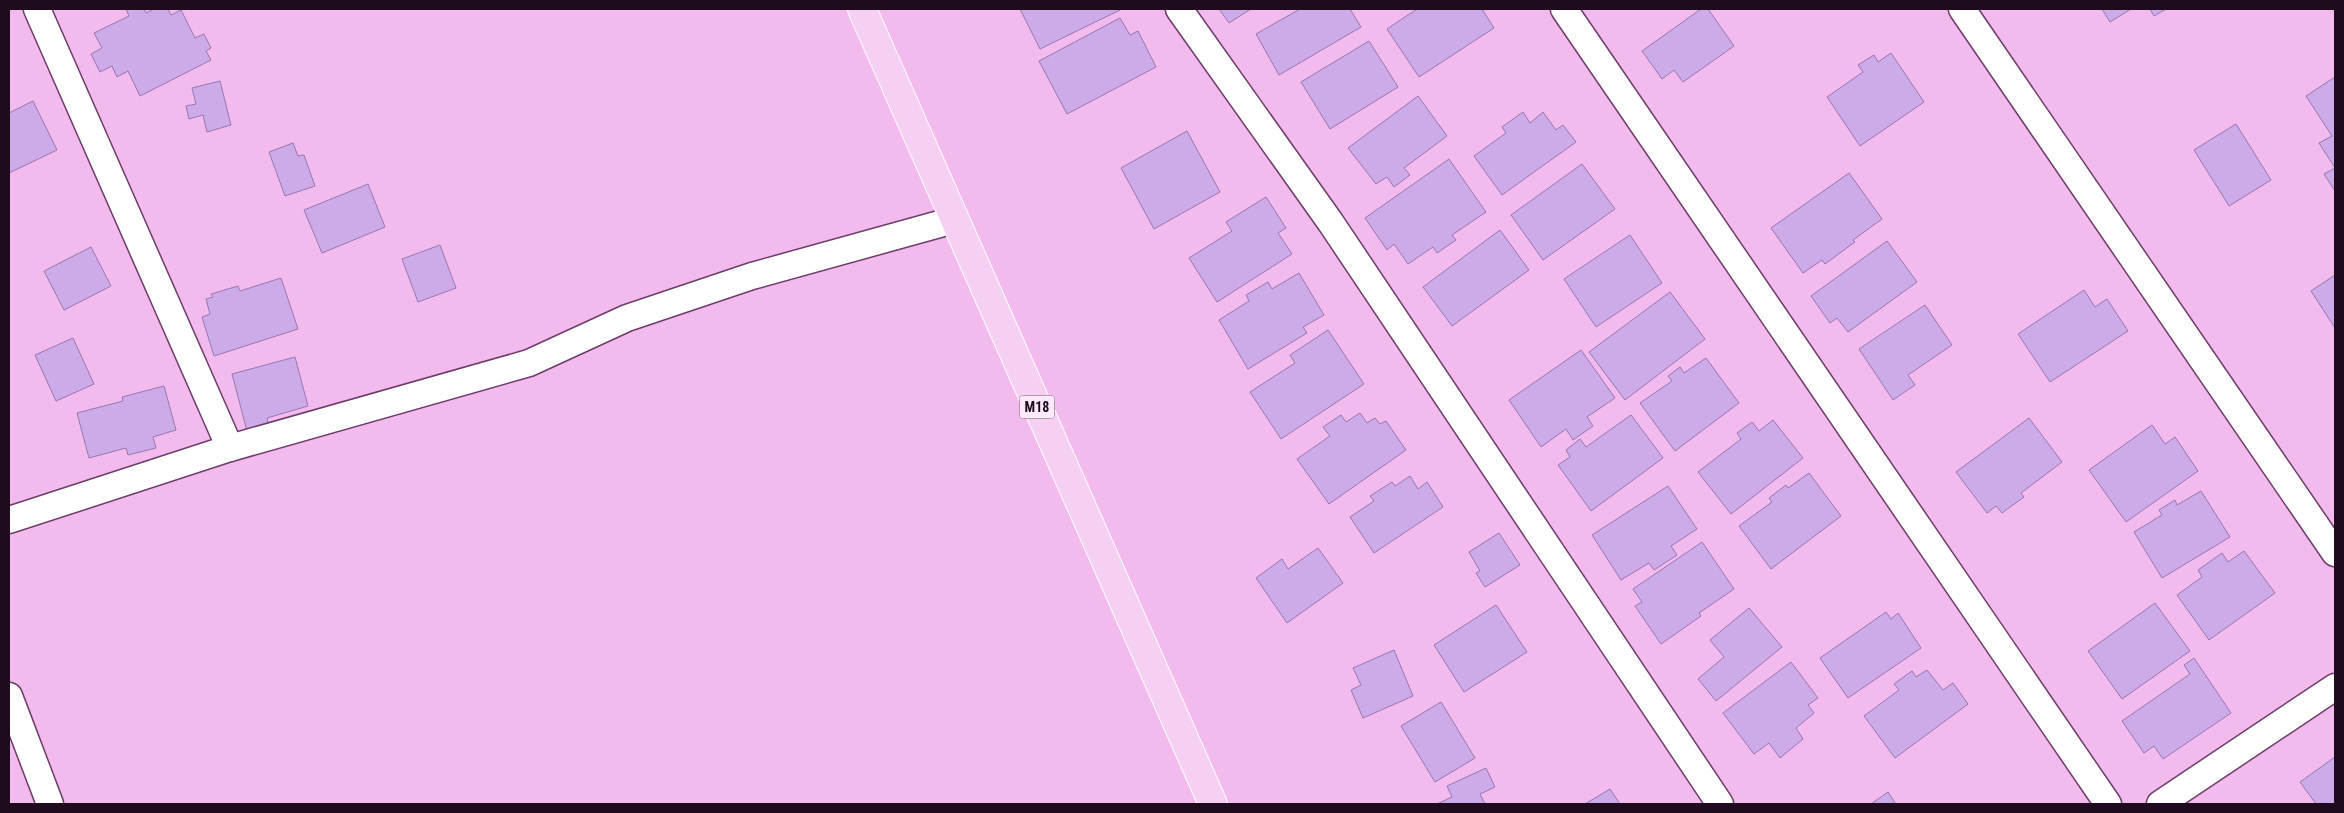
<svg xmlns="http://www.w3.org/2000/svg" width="2344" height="813" viewBox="0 0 2344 813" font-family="'Roboto Condensed',sans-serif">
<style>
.building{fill:#ccabe8;stroke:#9777b1}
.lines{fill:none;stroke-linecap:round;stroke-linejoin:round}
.street-casing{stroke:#6c3d69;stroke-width:29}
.primary-casing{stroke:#fff;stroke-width:30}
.street{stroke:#fff;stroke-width:26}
.primary{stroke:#f5d0f2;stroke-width:28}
.labels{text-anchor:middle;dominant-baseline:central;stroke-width:4;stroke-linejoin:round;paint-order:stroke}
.shield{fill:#fceafa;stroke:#614e5f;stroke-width:1}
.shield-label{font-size:14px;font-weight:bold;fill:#1e0b1d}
</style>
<rect width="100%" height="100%" fill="#f2baed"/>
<g class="building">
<path d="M126,9H144L146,13L154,9H168L171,15L181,10L195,38L204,34L211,48L206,51L211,60L140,96L128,71L117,77L112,66L100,72L91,54L102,48L94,33L129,16Z"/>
<path d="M1020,9H1122L1040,49Z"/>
<path d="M1219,9H1251L1229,23Z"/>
<path d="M1300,9H1350L1361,27L1279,75L1256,34Z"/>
<path d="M1417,9H1482L1494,28L1419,77L1387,29Z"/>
<path d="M1701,9H1708L1734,46L1683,82L1674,70L1662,79L1642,51Z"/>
<path d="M2102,9H2131L2110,22Z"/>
<path d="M2150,9H2166L2154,16Z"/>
<path d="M1120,18L1130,35L1138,31L1156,67L1067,114L1039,61Z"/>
<path d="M1369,41L1398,87L1330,129L1301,82Z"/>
<path d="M1891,53L1924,102L1860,146L1827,97L1863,72L1858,65L1874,55L1878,62Z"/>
<path d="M2335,77V191L2324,174L2335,168L2319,143L2332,136L2306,96Z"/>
<path d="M220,81L231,125L207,132L203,115L189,119L186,106L196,104L192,88Z"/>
<path d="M1418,96L1447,136L1404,168L1410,175L1394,187L1387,177L1376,184L1348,148Z"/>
<path d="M33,101L57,150L9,173V113Z"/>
<path d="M1523,112L1530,123L1543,112L1556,130L1563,125L1576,142L1502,195L1474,156L1506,133L1502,127Z"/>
<path d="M2236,124L2271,180L2229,206L2194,150Z"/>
<path d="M1187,131L1220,192L1154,229L1121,168Z"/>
<path d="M293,143L298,156L304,155L315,186L285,196L269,152Z"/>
<path d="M1449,159L1486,212L1452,235L1456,240L1437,253L1433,247L1408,264L1394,244L1387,250L1365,218Z"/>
<path d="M1582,164L1615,209L1543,260L1511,215Z"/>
<path d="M1849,173L1882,219L1853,240L1855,242L1825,264L1822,260L1803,273L1771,228Z"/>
<path d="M368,184L385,227L322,253L304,210Z"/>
<path d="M1266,197L1286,228L1278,233L1292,254L1217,302L1189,258L1232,231L1226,222Z"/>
<path d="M1500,230L1529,270L1452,326L1423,287Z"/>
<path d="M1630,235L1662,283L1596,327L1564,279Z"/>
<path d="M1887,241L1917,282L1848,332L1837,318L1830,323L1811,296Z"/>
<path d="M440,245L456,288L418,302L402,259Z"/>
<path d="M91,247L111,286L64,310L44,271Z"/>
<path d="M1299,273L1324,315L1303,327L1307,333L1248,369L1219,320L1249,301L1246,295L1268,282L1272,289Z"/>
<path d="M2335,275V328L2311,291Z"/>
<path d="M281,278L298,329L214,356L202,317L210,314L206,299L213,297L211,294L238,286L240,291Z"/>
<path d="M2084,290L2095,307L2107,299L2128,331L2050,382L2018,334Z"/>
<path d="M1670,292L1705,339L1625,400L1589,352Z"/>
<path d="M1925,305L1952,345L1908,375L1915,385L1893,400L1859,349Z"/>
<path d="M1328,330L1364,384L1281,439L1250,392L1295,363L1290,355Z"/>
<path d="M73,338L94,384L56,401L35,355Z"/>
<path d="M1581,350L1615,398L1587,417L1593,426L1573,440L1566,429L1541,447L1509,400Z"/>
<path d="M295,357L308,406L267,418L269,425L247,431L232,374Z"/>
<path d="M1706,358L1739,403L1675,451L1640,403L1672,381L1668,376L1680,367L1684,373Z"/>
<path d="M164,386L176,430L153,437L156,448L128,455L126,448L89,458L77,413L123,401L122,397Z"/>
<path d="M1360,413L1367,423L1375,418L1380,424L1386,421L1406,450L1329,504L1297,459L1330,436L1323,427L1341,415L1346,422Z"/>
<path d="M1631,415L1663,458L1591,511L1558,465L1570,457L1566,450L1580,439L1586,447Z"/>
<path d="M2029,418L2062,462L2021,493L2024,497L2002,513L1996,506L1987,513L1956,472Z"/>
<path d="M1773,420L1803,458L1731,514L1698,472L1741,439L1737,433L1752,422L1759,431Z"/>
<path d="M2152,425L2165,444L2175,437L2198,471L2126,522L2089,470Z"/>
<path d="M1809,473L1841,516L1771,569L1739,526L1772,502L1769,498L1786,485L1788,488Z"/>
<path d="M1410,476L1418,489L1427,482L1443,507L1374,553L1350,517L1374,501L1370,496L1392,482L1395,486Z"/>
<path d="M1668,486L1697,529L1671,546L1677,555L1654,570L1649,563L1621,580L1592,535Z"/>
<path d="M2201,491L2230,537L2162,578L2134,532L2162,515L2159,510L2175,500L2177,505Z"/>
<path d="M1499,533L1520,565L1485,587L1476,573L1480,571L1469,552Z"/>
<path d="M1702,542L1734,589L1699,613L1701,616L1661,644L1635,606L1642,602L1633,589Z"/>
<path d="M1318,548L1343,583L1287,623L1256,578L1282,559L1288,569Z"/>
<path d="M2244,551L2275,593L2209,640L2177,595L2202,577L2198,570L2222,553L2228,562Z"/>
<path d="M2155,603L2190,651L2122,699L2088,651Z"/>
<path d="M1496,605L1527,652L1464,692L1434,645Z"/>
<path d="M1749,608L1782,647L1716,701L1698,679L1724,657L1710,640Z"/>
<path d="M1886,612L1891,619L1898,613L1921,648L1848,698L1820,658Z"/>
<path d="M1394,650L1413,696L1363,718L1351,690L1361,685L1353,668Z"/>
<path d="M2194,658L2231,713L2163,759L2154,746L2144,753L2122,721L2190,674L2184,665Z"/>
<path d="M1791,662L1818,698L1808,705L1814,713L1796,728L1803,739L1780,758L1769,743L1754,754L1723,713Z"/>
<path d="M1927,670L1943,690L1953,683L1968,704L1895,758L1864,716L1899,690L1894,684L1912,671L1916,677Z"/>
<path d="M1441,702L1475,758L1435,782L1401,726Z"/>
<path d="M2335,757V804H2316L2300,782Z"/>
<path d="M1486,768L1495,787L1480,794L1485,804H1437L1452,797L1447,786Z"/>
<path d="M1610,789L1620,804H1585Z"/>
<path d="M1888,792L1896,804H1871Z"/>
</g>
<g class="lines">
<defs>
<g id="street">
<path d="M37,9L230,448"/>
<path d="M1179,9L1331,223L1720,804"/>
<path d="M1564,9L2108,804"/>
<path d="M1962,9L2335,553"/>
<path d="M9,520L230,448L529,363L627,318L752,276L954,220"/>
<path d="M9,696L50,804"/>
<path d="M2160,804L2335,687"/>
</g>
<path id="primary" d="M862,9L1213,804"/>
</defs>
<use href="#street" class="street-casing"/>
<use href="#primary" class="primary-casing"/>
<use href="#street" class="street"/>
<use href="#primary" class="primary"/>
</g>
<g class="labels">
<rect class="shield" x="1019.5" y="395.5" width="35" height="23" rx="4"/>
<g class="shield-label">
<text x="1037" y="407">M18</text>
</g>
</g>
<rect width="2344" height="813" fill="none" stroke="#1e0b1d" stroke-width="20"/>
</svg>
